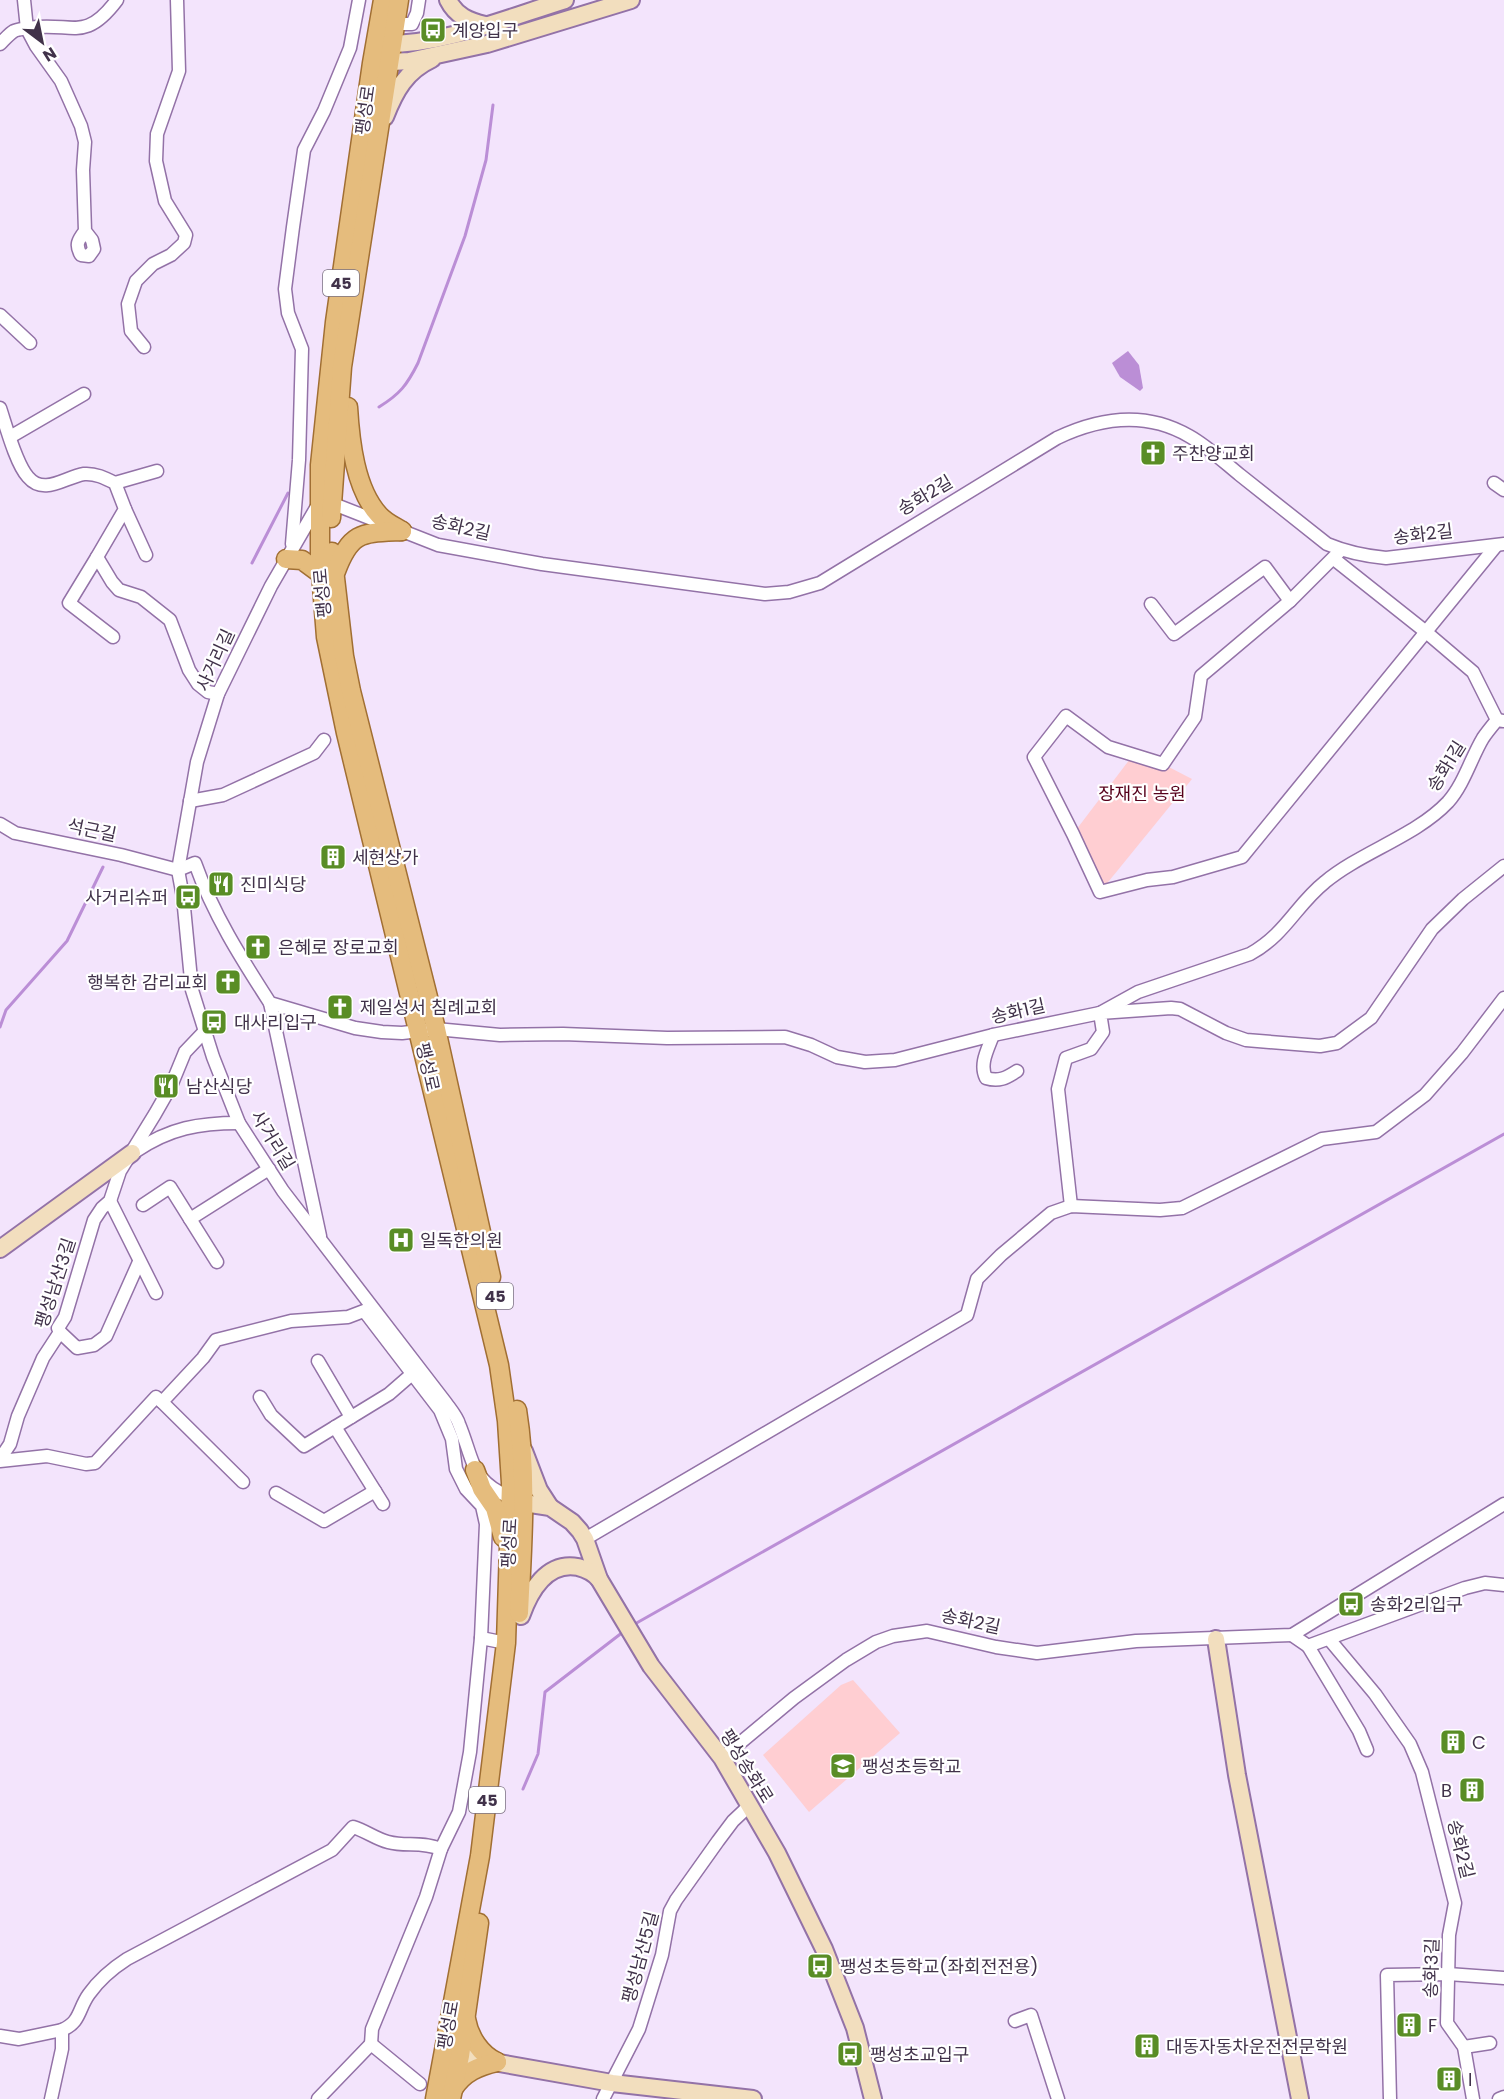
<svg xmlns="http://www.w3.org/2000/svg" width="1504" height="2099" viewBox="0 0 1504 2099" font-family="Poppins,'Noto Sans KR',sans-serif">
<style>
.green{fill:#ffced2}
.water{fill:#bb8ed6}
.lines{fill:none;stroke-linecap:round;stroke-linejoin:round}
.stream{stroke:#bb8ed6;stroke-width:3}
.street-casing{stroke:#9372a7;stroke-width:15}
.secondary-casing{stroke:#9372a7;stroke-width:20}
.primary-casing{stroke:#a16f33;stroke-width:21}
.street{stroke:#fff;stroke-width:12}
.secondary{stroke:#f2debe;stroke-width:16}
.primary{stroke:#e5bc7d;stroke-width:18}
.labels{text-anchor:middle;dominant-baseline:central;stroke-width:4.5;stroke-linejoin:round;paint-order:stroke}
.shield{fill:#fff;stroke:#7a7080;stroke-width:1.5}
.shield-label{font-size:16px;font-weight:bold;fill:#41324a}
.poi-label{font-size:18px;fill:#41324a;stroke:#fff;text-anchor:start}
.street-label{font-size:18px;fill:#41324a;stroke:#fff}
.park-label{font-size:18px;fill:#57021c;stroke:#fff}
</style>
<rect width="100%" height="100%" fill="#f3e4fc"/>
<g class="green">
<path d="M1133,755L1163,764L1192,779L1100,892L1073,834Z"/>
<path d="M853,1680L900,1733L809,1812L763,1755L841,1685Z"/>
</g>
<path class="water" d="M1128,351L1139,365L1143,388L1140,391L1120,377L1112,363Z"/>
<g class="lines">
<g class="stream">
<path d="M379,407C400,394 407,385 418,363L465,236L486,160L493,105"/>
<path d="M252,563L288,493"/>
<path d="M0,1027L6,1010L67,941L103,867"/>
<path d="M633,1625L1504,1134"/>
<path d="M523,1789L538,1754L545,1692L623,1632"/>
</g>
<defs>
<g id="street">
<path d="M24,0L27,29L36,46L61,81L81,126L85,142L83,170L85,231L92,240L94,249L89,256L81,255C75,245 78,240 85,231"/>
<path d="M402,24H412L417,13L419,0"/>
<path d="M0,44C4,40 9,34 14,31C18,29 24,29 28,28C72,21 84,44 117,0"/>
<path d="M0,315L30,343"/>
<path d="M144,347L131,331L128,304L136,281L153,264L171,255L184,243L186,235L165,201L156,161L157,134L179,71L177,0"/>
<path d="M0,408C6,426 16,464 28,477C44,496 65,477 84,474C95,473 105,478 115,483L125,509L97,557L112,582L119,590L141,597L170,620L189,670L198,684L208,692L218,694"/>
<path d="M10,437L84,394"/>
<path d="M115,483L157,471"/>
<path d="M1494,483L1504,490"/>
<path d="M125,509L146,555"/>
<path d="M292,544L299,460L302,349L288,313L285,289L293,227L304,150L324,111L350,48L359,0"/>
<path d="M1341,550L1290,601L1201,676L1195,717L1163,764L1108,747L1066,716L1034,757L1073,834L1100,892L1147,880L1173,877L1242,857L1496,546"/>
<path d="M97,557L69,603L113,637"/>
<path d="M1334,559L1426,632L1473,672L1497,720"/>
<path d="M1151,604L1174,634L1265,567L1290,601"/>
<path d="M190,801L223,795L314,753L324,740"/>
<path d="M0,824L15,833L121,855L178,870L195,863C213,914 241,958 270,1003L355,1028L382,1032L402,1033L436,1029L500,1035L563,1034L667,1038L785,1037L811,1045L837,1057L865,1062L895,1060L993,1035L1100,1013L1138,992L1250,954C1286,934 1296,905 1325,882C1361,852 1416,836 1448,802C1464,784 1471,758 1483,738C1487,732 1492,726 1497,720L1504,721"/>
<path d="M270,1003L320,1236"/>
<path d="M993,1035C988,1049 979,1064 986,1078C999,1082 1006,1078 1017,1071"/>
<path d="M136,1151C170,1128 199,1123 239,1123"/>
<path d="M110,1201L156,1293"/>
<path d="M143,1205L170,1187L217,1262"/>
<path d="M1071,1206L1058,1089L1066,1058L1091,1049L1103,1032L1100,1013L1171,1008L1180,1009L1226,1033L1246,1040L1320,1046L1337,1043L1371,1018L1432,929L1463,899L1504,866"/>
<path d="M190,1219L269,1169"/>
<path d="M365,1312L440,1410L452,1439L456,1469L466,1489L482,1506L486,1524L481,1638L470,1752L459,1812L441,1849L426,1897L372,2029L371,2044"/>
<path d="M60,1332L77,1348L94,1345L106,1336L139,1262"/>
<path d="M318,1361L351,1417"/>
<path d="M260,1397L271,1415L304,1446L389,1394L412,1374"/>
<path d="M335,1427L383,1504"/>
<path d="M0,1459L10,1444L18,1416L43,1358L60,1332L58,1328L65,1317L94,1220L102,1208L110,1201L120,1171L155,1114L171,1086L185,1052L205,1031"/>
<path d="M0,1461L47,1456L86,1464L95,1463L156,1397L162,1402"/>
<path d="M243,1482L162,1402L203,1358L216,1340L291,1321L348,1317L369,1309"/>
<path d="M276,1493L324,1521L375,1491"/>
<path d="M517,1500C470,1483 475,1463 459,1424C457,1417 451,1410 446,1403L283,1191L239,1123L213,1057L192,990L183,897L178,870L197,762L218,694L271,586L319,503H331L438,545L542,564L765,594L789,592L820,583L1057,438C1101,417 1146,411 1189,436C1207,446 1224,462 1240,475C1269,498 1298,521 1327,544C1346,552 1365,556 1386,558L1504,544"/>
<path d="M585,1539L967,1315L977,1279L1001,1255L1051,1213L1071,1206L1160,1210L1182,1208L1322,1139L1376,1132L1425,1095L1462,1053L1504,998"/>
<path d="M1292,1635L1308,1646L1465,1588L1485,1583L1504,1585"/>
<path d="M481,1638L506,1643"/>
<path d="M1329,1639L1375,1694L1410,1744L1422,1772L1455,1903L1449,1935L1447,2023L1464,2047L1473,2099"/>
<path d="M1308,1646L1359,1731L1367,1750"/>
<path d="M722,1758L794,1698L846,1660L876,1642L893,1636L927,1631L996,1647L1037,1653L1136,1641L1292,1635L1504,1504"/>
<path d="M1015,2021L1031,2015L1058,2099"/>
<path d="M0,2036L19,2039L62,2030"/>
<path d="M371,2044L420,2084"/>
<path d="M1464,2047L1490,2043"/>
<path d="M51,2099L62,2049V2030C81,2022 78,2009 89,1994C99,1980 113,1968 127,1959L332,1850L353,1827C366,1831 376,1839 388,1842C406,1847 420,1841 441,1849"/>
<path d="M318,2099L371,2044"/>
<path d="M603,2099L639,2029L662,1955L670,1911L676,1900L718,1841L733,1821L750,1805"/>
<path d="M1390,2099L1387,1975L1448,1974L1504,1978"/>
<path d="M1499,2099L1504,2097"/>
</g>
<g id="secondary">
<path d="M448,0C456,16 469,21 485,25"/>
<path d="M380,44C441,46 507,18 565,0"/>
<path d="M376,63L409,61L487,44L631,0"/>
<path d="M385,117C395,91 406,71 432,59"/>
<path d="M0,1249L132,1153"/>
<path d="M524,1451L539,1490L550,1507"/>
<path d="M524,1503L550,1507L572,1522L580,1531L585,1539L599,1579L651,1666L722,1758L777,1853L824,1949L855,2028L873,2099"/>
<path d="M521,1616C530,1591 547,1561 578,1567C586,1569 593,1572 599,1579"/>
<path d="M1216,1639L1237,1775L1300,2099"/>
<path d="M448,2054L612,2083L753,2099"/>
</g>
<g id="primary">
<path d="M383,0L372,63L335,322L320,465V560L326,637L346,733L499,1365L507,1421L511,1483L506,1643L480,1856L435,2099"/>
<path d="M348,407C350,441 355,489 379,515C385,522 394,526 402,531"/>
<path d="M331,518L342,367L399,0"/>
<path d="M332,552L344,656L351,691L436,1029L491,1277"/>
<path d="M286,559L302,560L321,574"/>
<path d="M336,571C351,531 362,533 402,531"/>
<path d="M517,1410C528,1478 522,1545 519,1613"/>
<path d="M475,1470L482,1489L495,1508L503,1537"/>
<path d="M466,2019C469,2037 481,2055 497,2062"/>
<path d="M453,2089C464,2072 479,2066 497,2062"/>
<path d="M451,2099L460,2056L479,1923"/>
</g>
</defs>
<use href="#street" class="street-casing"/>
<use href="#secondary" class="secondary-casing"/>
<use href="#primary" class="primary-casing"/>
<use href="#street" class="street"/>
<use href="#secondary" class="secondary"/>
<use href="#primary" class="primary"/>
</g>
<defs>
<symbol id="bus-square" viewBox="-11 -11 22 22"><rect x="-9" y="-9" width="18" height="18" rx="4" fill="#598d25" stroke="#fff"/><path d="M-5-6H5V4H4V6H2V4H-2V6H-4V4H-5ZM-3.5-4V0h7V-4ZM-3.5 1.2v1.5H-2V1.2ZM2 1.2v1.5H3.5V1.2Z" fill="#fff"/></symbol>
<symbol id="church-square" viewBox="-11 -11 22 22"><rect x="-9" y="-9" width="18" height="18" rx="4" fill="#598d25" stroke="#fff"/><path d="M-1.2-6h2.4v3.5h3.3v2.4h-3.3V6h-2.4V-.1h-3.3v-2.4h3.3Z" fill="#fff"/></symbol>
<symbol id="building-square" viewBox="-11 -11 22 22"><rect x="-9" y="-9" width="18" height="18" rx="4" fill="#598d25" stroke="#fff"/><path d="M-4-6H4V6H1V3H-1V6H-4ZM-2.5-4.3h1.7v1.8h-1.7ZM.8-4.3h1.7v1.8H.8ZM-2.5-1h1.7V.8h-1.7ZM.8-1h1.7V.8H.8Z" fill="#fff"/></symbol>
<symbol id="restaurant-square" viewBox="-11 -11 22 22"><rect x="-9" y="-9" width="18" height="18" rx="4" fill="#598d25" stroke="#fff"/><path d="M-5-6h1v4h1v-4h1v4h1v-4h1v5L-1.5 .5V6h-2V.5L-5-1ZM5-6V6H3V1.5H1.5Q1.5-4 5-6Z" fill="#fff"/></symbol>
<symbol id="hospital-square" viewBox="-11 -11 22 22"><rect x="-9" y="-9" width="18" height="18" rx="4" fill="#598d25" stroke="#fff"/><path d="M-5-5h3v3.5h4V-5h3V5h-3V1.5h-4V5h-3Z" fill="#fff"/></symbol>
<symbol id="school-square" viewBox="-11 -11 22 22"><rect x="-9" y="-9" width="18" height="18" rx="4" fill="#598d25" stroke="#fff"/><path d="M0-5L7-2L0 1L-7-2ZM-4 1L0 2.5L4 1V4Q0 6-4 4Z" fill="#fff"/></symbol>
</defs>
<g fill-rule="evenodd">
<use href="#bus-square" x="418" y="15" width="30" height="30"/>
<use href="#church-square" x="1138" y="438" width="30" height="30"/>
<use href="#building-square" x="318" y="842" width="30" height="30"/>
<use href="#restaurant-square" x="206" y="869" width="30" height="30"/>
<use href="#bus-square" x="173" y="882" width="30" height="30"/>
<use href="#church-square" x="243" y="932" width="30" height="30"/>
<use href="#church-square" x="213" y="967" width="30" height="30"/>
<use href="#church-square" x="325" y="992" width="30" height="30"/>
<use href="#bus-square" x="199" y="1007" width="30" height="30"/>
<use href="#restaurant-square" x="151" y="1071" width="30" height="30"/>
<use href="#hospital-square" x="386" y="1225" width="30" height="30"/>
<use href="#bus-square" x="1336" y="1589" width="30" height="30"/>
<use href="#building-square" x="1438" y="1727" width="30" height="30"/>
<use href="#school-square" x="828" y="1751" width="30" height="30"/>
<use href="#building-square" x="1457" y="1775" width="30" height="30"/>
<use href="#bus-square" x="805" y="1951" width="30" height="30"/>
<use href="#building-square" x="1394" y="2010" width="30" height="30"/>
<use href="#building-square" x="1132" y="2031" width="30" height="30"/>
<use href="#bus-square" x="835" y="2039" width="30" height="30"/>
<use href="#building-square" x="1434" y="2064" width="30" height="30"/>
</g>
<g class="labels">
<g class="shield">
<rect x="323" y="270" width="36" height="26" rx="4.5"/>
<rect x="477" y="1283" width="36" height="26" rx="4.5"/>
<rect x="469" y="1787" width="36" height="26" rx="4.5"/>
</g>
<g class="shield-label">
<text x="341" y="283">45</text>
<text x="495" y="1296">45</text>
<text x="487" y="1800">45</text>
</g>
<g class="poi-label">
<text x="452" y="30">계양입구</text>
<text x="1172" y="453">주찬양교회</text>
<text x="352" y="857">세현상가</text>
<text x="240" y="884">진미식당</text>
<text x="168" y="897" text-anchor="end">사거리슈퍼</text>
<text x="278" y="947">은혜로 장로교회</text>
<text x="208" y="982" text-anchor="end">행복한 감리교회</text>
<text x="360" y="1007">제일성서 침례교회</text>
<text x="234" y="1022">대사리입구</text>
<text x="186" y="1086">남산식당</text>
<text x="420" y="1240">일독한의원</text>
<text x="1370" y="1604">송화2리입구</text>
<text x="1472" y="1742">C</text>
<text x="862" y="1766">팽성초등학교</text>
<text x="1452" y="1790" text-anchor="end">B</text>
<text x="840" y="1966">팽성초등학교(좌회전전용)</text>
<text x="1428" y="2025">F</text>
<text x="1166" y="2046">대동자동차운전전문학원</text>
<text x="870" y="2054">팽성초교입구</text>
<text x="1468" y="2079">I</text>
</g>
<g class="street-label">
<text transform="translate(365 110) rotate(-82)">팽성로</text>
<text transform="translate(925 495) rotate(-31)">송화2길</text>
<text transform="translate(461 527) rotate(13)">송화2길</text>
<text transform="translate(1423 534) rotate(-7)">송화2길</text>
<text transform="translate(322 593) rotate(-95)">팽성로</text>
<text transform="translate(215 660) rotate(-65)">사거리길</text>
<text transform="translate(1446 766) rotate(-58)">송화1길</text>
<text transform="translate(92 830) rotate(12)">석근길</text>
<text transform="translate(1018 1011) rotate(-13)">송화1길</text>
<text transform="translate(428 1067) rotate(77)">팽성로</text>
<text transform="translate(273 1140) rotate(59)">사거리길</text>
<text transform="translate(55 1283) rotate(-72)">팽성남산3길</text>
<text transform="translate(509 1543) rotate(-87)">팽성로</text>
<text transform="translate(971 1621) rotate(12)">송화2길</text>
<text transform="translate(747 1766) rotate(58)">팽성송화로</text>
<text transform="translate(1461 1849) rotate(76)">송화2길</text>
<text transform="translate(640 1957) rotate(-75)">팽성남산5길</text>
<text transform="translate(1431 1968) rotate(-88)">송화3길</text>
<text transform="translate(448 2025) rotate(-80)">팽성로</text>
</g>
<g class="park-label">
<text x="1142" y="793">장재진 농원</text>
</g>
</g>
<g transform="translate(42 42) rotate(148)" stroke="#ffffff" stroke-width="4.5" paint-order="stroke">
<path d="M0-4.5L10 22L0 15L-10 22Z" fill="#41324a"/>
<text y="-9" font-size="16" font-weight="bold" text-anchor="middle" fill="#41324a">N</text>
</g>
</svg>
